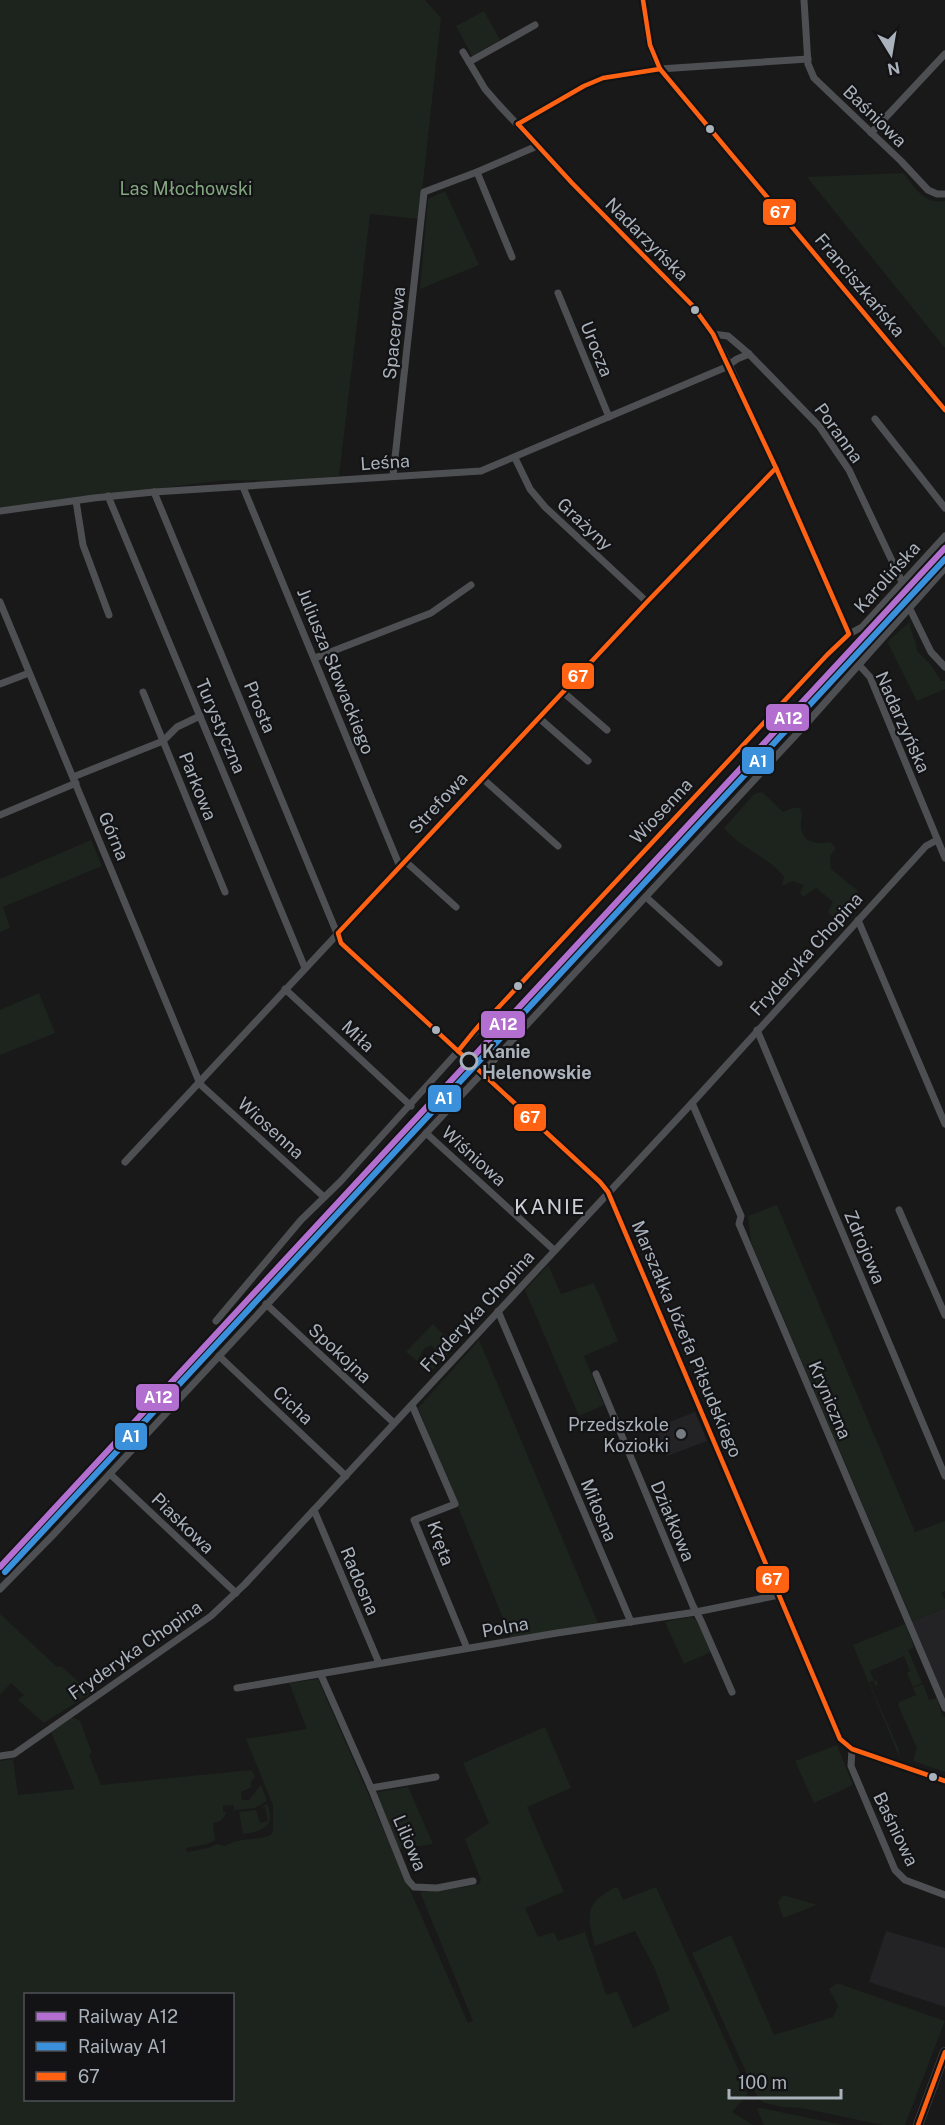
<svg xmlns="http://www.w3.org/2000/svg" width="945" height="2125" viewBox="0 0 945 2125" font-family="'Public Sans',sans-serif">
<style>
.built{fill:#232325}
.green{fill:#1c241d;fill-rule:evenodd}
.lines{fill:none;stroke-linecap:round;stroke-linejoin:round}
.minor{stroke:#4d4f52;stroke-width:7}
.secondary{stroke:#4c4d50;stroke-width:10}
.bus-1-casing{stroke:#131315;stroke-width:9}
.bus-1{stroke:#ff6213;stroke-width:4.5}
.rail-1-casing{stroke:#131315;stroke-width:10}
.rail-2-casing{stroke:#131315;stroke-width:10}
.rail-1{stroke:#b36fd0;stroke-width:6}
.rail-2{stroke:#3a90db;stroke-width:6}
.bus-dot{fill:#a9b1bb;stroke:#131315;stroke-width:2}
.stop-dot{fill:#131315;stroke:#a9b1bb;stroke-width:3}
.poi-dot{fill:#777c82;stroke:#131315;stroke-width:2}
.labels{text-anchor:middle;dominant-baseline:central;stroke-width:4.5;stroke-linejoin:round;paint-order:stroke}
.street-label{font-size:18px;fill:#a9b1bb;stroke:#131315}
.park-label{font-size:18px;fill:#82a77f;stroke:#131315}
.stop-label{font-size:18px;font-weight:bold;fill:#a9b1bb;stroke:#131315;text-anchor:start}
.poi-label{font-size:18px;fill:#a9b1bb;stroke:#131315;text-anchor:end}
.quarter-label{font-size:21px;letter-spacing:1.5px;fill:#cbcfd6;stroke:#131315}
.line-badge{stroke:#131315;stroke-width:2}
.badge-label{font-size:16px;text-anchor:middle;font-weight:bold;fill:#fff}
</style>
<rect width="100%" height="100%" fill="#191919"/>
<g class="built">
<path d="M695,1412L707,1441L667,1456L655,1428Z"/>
<path d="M945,1608V1700L912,1621Z"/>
<path d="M886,1931L945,1948V2007L869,1982Z"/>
</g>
<g class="green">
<path d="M0,0H425L441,18L419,219L370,214L339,476L292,481L227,480L0,508Z"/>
<path d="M484,11L500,40L472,56L456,26Z"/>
<path d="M903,173C914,187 925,205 945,201V348L807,177Z"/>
<path d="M445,191L479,265L420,289L428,199Z"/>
<path d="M910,622C909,632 917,640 917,651L931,665L941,681H945V689L917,701L888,643L889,640Z"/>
<path d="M762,792L783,812L792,808H800C804,818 800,820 801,828C804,844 817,844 830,842L836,848L830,856L831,869L857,890L859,902L844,920L837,921L828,912L833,902L816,888L803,897L800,893L804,885L792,881L782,886L784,877C771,858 741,849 724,828L754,794Z"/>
<path d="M91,840L102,866L3,907L10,928L0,932V879Z"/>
<path d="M39,993L55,1033L0,1055V1010Z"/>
<path d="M777,1205L915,1532L945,1521V1591L941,1593L945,1599V1608L912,1621L751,1242L748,1216Z"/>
<path d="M548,1265L561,1294L594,1283L618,1341L584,1356L604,1405L579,1416L525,1290Z"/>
<path d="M433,1324L455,1346L430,1373L428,1371L430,1367L428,1364L438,1356L437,1354L438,1352L431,1345L424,1349L417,1361L406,1352Z"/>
<path d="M479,1340L598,1623L511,1638L418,1408Z"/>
<path d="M0,1614L57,1667L61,1666L91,1693L44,1723L18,1700L24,1695L11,1683L0,1695Z"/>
<path d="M690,1617L698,1621L711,1652L684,1664L665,1622Z"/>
<path d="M905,1624L914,1647L908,1650L922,1683L913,1687L907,1673L910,1671L904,1656L870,1671L874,1681H877L878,1685L876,1686L873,1681L869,1682L899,1750V1756L853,1645Z"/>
<path d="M318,1679L468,2023L473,2021L420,1892L466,1887L479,1884L481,1880L465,1839L489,1823L463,1763L545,1727L571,1788L527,1807L564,1892L525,1908L538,1937L554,1932L558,1941L585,1932L606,1995L617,1991L633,2028L670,2010L655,1969L635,1931L595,1946C587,1916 584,1904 614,1888H618L623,1900L656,1887L745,2084L747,2095L732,2112L753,2125H0V1761L13,1759L18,1795L75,1789L51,1732L72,1717L80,1721L92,1753L89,1755L101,1785L251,1770L255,1776L251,1782V1787L241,1792L242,1800H249L261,1785L267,1801L255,1808L234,1810V1805L223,1806V1812H226C224,1819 221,1822 213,1823L215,1840L207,1844L186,1848L187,1852L208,1848L217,1844L225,1846C239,1837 257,1841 271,1835L273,1831V1805L246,1739L307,1729L289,1683ZM26,1994H232V2100H26Z"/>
<path d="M923,1684L929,1700L937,1698L942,1715L945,1717V1772L913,1761L917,1748L898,1705L899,1702L916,1695L913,1688Z"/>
<path d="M837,1745L853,1785L814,1803L795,1761Z"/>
<path d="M408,1787L433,1844L398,1849L377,1796L378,1792Z"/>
<path d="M267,1804C277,1826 262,1832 243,1834L239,1812L256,1810L260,1823L268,1821L265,1807L260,1808Z"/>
<path d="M783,1895L817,1905L783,1918L778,1902Z"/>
<path d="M731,1935L774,2035L833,2017L838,2006L829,1989L837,1983L945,2021L905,2125H883L801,2108L781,2107L762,2102L756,2094L692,1953Z"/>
<path d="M761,2108L843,2125H764L757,2109Z"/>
</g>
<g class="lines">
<g class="minor">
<path d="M643,0C646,22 647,50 660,69L945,410"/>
<path d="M804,0L808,64L814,78L901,161L928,190L937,194H945"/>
<path d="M463,52L485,89L499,105L572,183L692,305C721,339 736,381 754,421C786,492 818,563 849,634"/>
<path d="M469,62L535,25"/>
<path d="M518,124L584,86L607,77L660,69L808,59"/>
<path d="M871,133L945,54"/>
<path d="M477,172L512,257"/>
<path d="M558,293L609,417"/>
<path d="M713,334L728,336L749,354L819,426L849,470L903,584"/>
<path d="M875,419L945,508"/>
<path d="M515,458L530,489L545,507L647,602"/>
<path d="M393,476L424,192L477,172L537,146"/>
<path d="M243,487L400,867"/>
<path d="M154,492L341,943L600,1182L608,1192L840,1739L852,1749L945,1781"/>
<path d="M108,496L305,968"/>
<path d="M76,501L83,545L109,615"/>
<path d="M0,511L94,498L154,492L481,471L724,368L737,359L749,354"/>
<path d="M0,602L198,1079L202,1086L324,1197"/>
<path d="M909,607L931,652L945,667"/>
<path d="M315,658L431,613L471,585"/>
<path d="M860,666L870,677L945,858"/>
<path d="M0,684L29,673"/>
<path d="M143,692L225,892"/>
<path d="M563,692L607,730"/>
<path d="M539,718L588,761"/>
<path d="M73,777L163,741L177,727L200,716"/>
<path d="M482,778L558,846"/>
<path d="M0,815L76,783"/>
<path d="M405,861L456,907"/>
<path d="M646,897L719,963"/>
<path d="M858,920L945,1124"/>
<path d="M285,989L411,1106"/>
<path d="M480,1027L491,1020L496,1010"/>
<path d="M757,1030L945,1476"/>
<path d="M692,1103L741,1216L739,1224L945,1708"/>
<path d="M426,1133L554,1250"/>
<path d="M125,1162L647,602L776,468"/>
<path d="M899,1210L945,1315"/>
<path d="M266,1304L394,1423"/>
<path d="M498,1311L631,1622"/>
<path d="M216,1321L301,1220L340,1182L480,1027L486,1017L496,1010L827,655L849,634L862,627L945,536"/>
<path d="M219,1356L346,1476"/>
<path d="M596,1374L693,1606L701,1621L732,1692"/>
<path d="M412,1405L455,1504L414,1520L467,1648"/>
<path d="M110,1474L236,1593"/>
<path d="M314,1510L379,1663"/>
<path d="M0,1589L53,1535L806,724L945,568"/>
<path d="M321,1675L371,1788L408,1880L414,1887L437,1888L473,1881"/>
<path d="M237,1688L557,1633L696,1612L779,1595"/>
<path d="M852,1749L851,1766L895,1870L905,1880L945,1895"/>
<path d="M0,1756L14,1754L211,1616L245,1584L692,1103L926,846L937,840"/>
<path d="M371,1788L436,1777"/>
</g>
<path class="secondary" d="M918,2125L945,2052"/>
<defs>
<g id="bus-1">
<path d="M643,0L650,45L660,69L945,410"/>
<path d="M518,124L584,86L603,78L660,69"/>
<path d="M776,468L647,602L338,933L341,943L600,1182L608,1192L840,1739L852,1749L945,1781"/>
<path d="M458,1051C470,1037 481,1020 496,1010L827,655L849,634L776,468L713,334L692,305L572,183L518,124"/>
<path d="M918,2125L945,2052"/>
</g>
</defs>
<use href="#bus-1" class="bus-1-casing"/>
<use href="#bus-1" class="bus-1"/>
<defs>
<path id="rail-1" d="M0,1567L945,548"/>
<path id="rail-2" d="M5,1572L945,559"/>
</defs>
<use href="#rail-1" class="rail-1-casing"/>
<use href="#rail-2" class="rail-2-casing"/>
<use href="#rail-1" class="rail-1"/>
<use href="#rail-2" class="rail-2"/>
</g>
<g class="bus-dot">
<circle cx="710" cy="129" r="5"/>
<circle cx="695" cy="310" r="5"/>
<circle cx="518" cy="986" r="5"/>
<circle cx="436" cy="1030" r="5"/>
<circle cx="933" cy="1777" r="5"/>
</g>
<circle class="stop-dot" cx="469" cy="1061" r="8"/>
<circle class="poi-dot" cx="681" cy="1434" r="6"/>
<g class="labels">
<g class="street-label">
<text transform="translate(875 116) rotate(44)">Baśniowa</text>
<text transform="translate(647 239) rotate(45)">Nadarzyńska</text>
<text transform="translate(860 285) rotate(50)">Franciszkańska</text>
<text transform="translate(394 333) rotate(-84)">Spacerowa</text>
<text transform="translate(597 349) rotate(68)">Urocza</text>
<text transform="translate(839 433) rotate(54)">Poranna</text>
<text transform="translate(385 462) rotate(-4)">Leśna</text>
<text transform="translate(585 524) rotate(43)">Grażyny</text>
<text transform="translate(887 577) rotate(-48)">Karolińska</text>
<text transform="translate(336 671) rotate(68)">Juliusza Słowackiego</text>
<text transform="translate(260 707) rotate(67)">Prosta</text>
<text transform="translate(903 722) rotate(66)">Nadarzyńska</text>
<text transform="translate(221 726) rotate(67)">Turystyczna</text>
<text transform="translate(198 786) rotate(68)">Parkowa</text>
<text transform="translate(438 803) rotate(-47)">Strefowa</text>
<text transform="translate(661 811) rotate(-47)">Wiosenna</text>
<text transform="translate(114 836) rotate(67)">Górna</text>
<text transform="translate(806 954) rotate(-48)">Fryderyka Chopina</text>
<text transform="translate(358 1036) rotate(43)">Miła</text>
<text transform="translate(271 1128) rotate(42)">Wiosenna</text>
<text transform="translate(474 1156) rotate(42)">Wiśniowa</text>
<text transform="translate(865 1247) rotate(67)">Zdrojowa</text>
<text transform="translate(477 1311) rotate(-47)">Fryderyka Chopina</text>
<text transform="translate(687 1339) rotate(67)">Marszałka Józefa Piłsudskiego</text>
<text transform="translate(340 1353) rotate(43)">Spokojna</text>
<text transform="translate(830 1400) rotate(67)">Kryniczna</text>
<text transform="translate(293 1405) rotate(43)">Cicha</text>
<text transform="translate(599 1510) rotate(67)">Miłosna</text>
<text transform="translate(673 1521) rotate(67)">Działkowa</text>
<text transform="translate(183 1523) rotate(44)">Piaskowa</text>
<text transform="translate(441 1543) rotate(70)">Kręta</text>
<text transform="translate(360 1581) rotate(67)">Radosna</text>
<text transform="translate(505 1627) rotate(-10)">Polna</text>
<text transform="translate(135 1650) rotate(-35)">Fryderyka Chopina</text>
<text transform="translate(896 1829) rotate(64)">Baśniowa</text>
<text transform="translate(410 1843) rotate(67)">Liliowa</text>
</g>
<g class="park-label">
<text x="186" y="188">Las Młochowski</text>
</g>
<g class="stop-label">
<text x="482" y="1051">Kanie<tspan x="482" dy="21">Helenowskie</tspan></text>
</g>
<g class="poi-label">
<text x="669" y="1424">Przedszkole<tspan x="669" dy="21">Koziołki</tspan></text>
</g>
<g class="quarter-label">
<text x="550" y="1206">KANIE</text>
</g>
</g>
<g class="line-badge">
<rect x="762" y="198" width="35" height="28" rx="6" fill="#ff6213"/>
<rect x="561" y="662" width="34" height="28" rx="6" fill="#ff6213"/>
<rect x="765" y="703" width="45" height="29" rx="6" fill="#b36fd0"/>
<rect x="741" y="746" width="34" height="29" rx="6" fill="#3a90db"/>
<rect x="480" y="1010" width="46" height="29" rx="6" fill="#b36fd0"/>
<rect x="427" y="1084" width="35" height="29" rx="6" fill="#3a90db"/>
<rect x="513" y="1103" width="34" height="29" rx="6" fill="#ff6213"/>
<rect x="135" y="1383" width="45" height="29" rx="6" fill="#b36fd0"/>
<rect x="114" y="1422" width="34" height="29" rx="6" fill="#3a90db"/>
<rect x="755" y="1565" width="35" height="29" rx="6" fill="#ff6213"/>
</g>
<g class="badge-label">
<text x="780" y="218">67</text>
<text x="578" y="682">67</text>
<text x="788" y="724">A12</text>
<text x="758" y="767">A1</text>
<text x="503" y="1030">A12</text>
<text x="444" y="1104">A1</text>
<text x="530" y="1123">67</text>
<text x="158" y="1403">A12</text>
<text x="131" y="1442">A1</text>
<text x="772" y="1585">67</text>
</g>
<rect x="24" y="1993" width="210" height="108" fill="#131315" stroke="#4f5257" stroke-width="1.5"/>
<rect x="36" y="2012" width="30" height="9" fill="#b36fd0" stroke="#4f5257" stroke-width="1.5"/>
<text x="78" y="2023" font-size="18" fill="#a9b1bb">Railway A12</text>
<rect x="36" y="2042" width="30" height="9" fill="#3a90db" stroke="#4f5257" stroke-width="1.5"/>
<text x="78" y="2053" font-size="18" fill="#a9b1bb">Railway A1</text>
<rect x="36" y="2072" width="30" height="9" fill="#ff6213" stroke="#4f5257" stroke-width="1.5"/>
<text x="78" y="2083" font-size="18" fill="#a9b1bb">67</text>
<g transform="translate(891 54) rotate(169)" stroke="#131315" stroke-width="4.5" paint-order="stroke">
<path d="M0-4.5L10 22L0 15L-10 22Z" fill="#a9b1bb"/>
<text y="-9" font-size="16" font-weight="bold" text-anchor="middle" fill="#a9b1bb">N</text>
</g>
<path d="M729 2089v9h112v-9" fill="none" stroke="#a9b1bb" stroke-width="3"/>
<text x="738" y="2089" font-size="18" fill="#a9b1bb" stroke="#131315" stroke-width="4.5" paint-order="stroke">100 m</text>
</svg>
